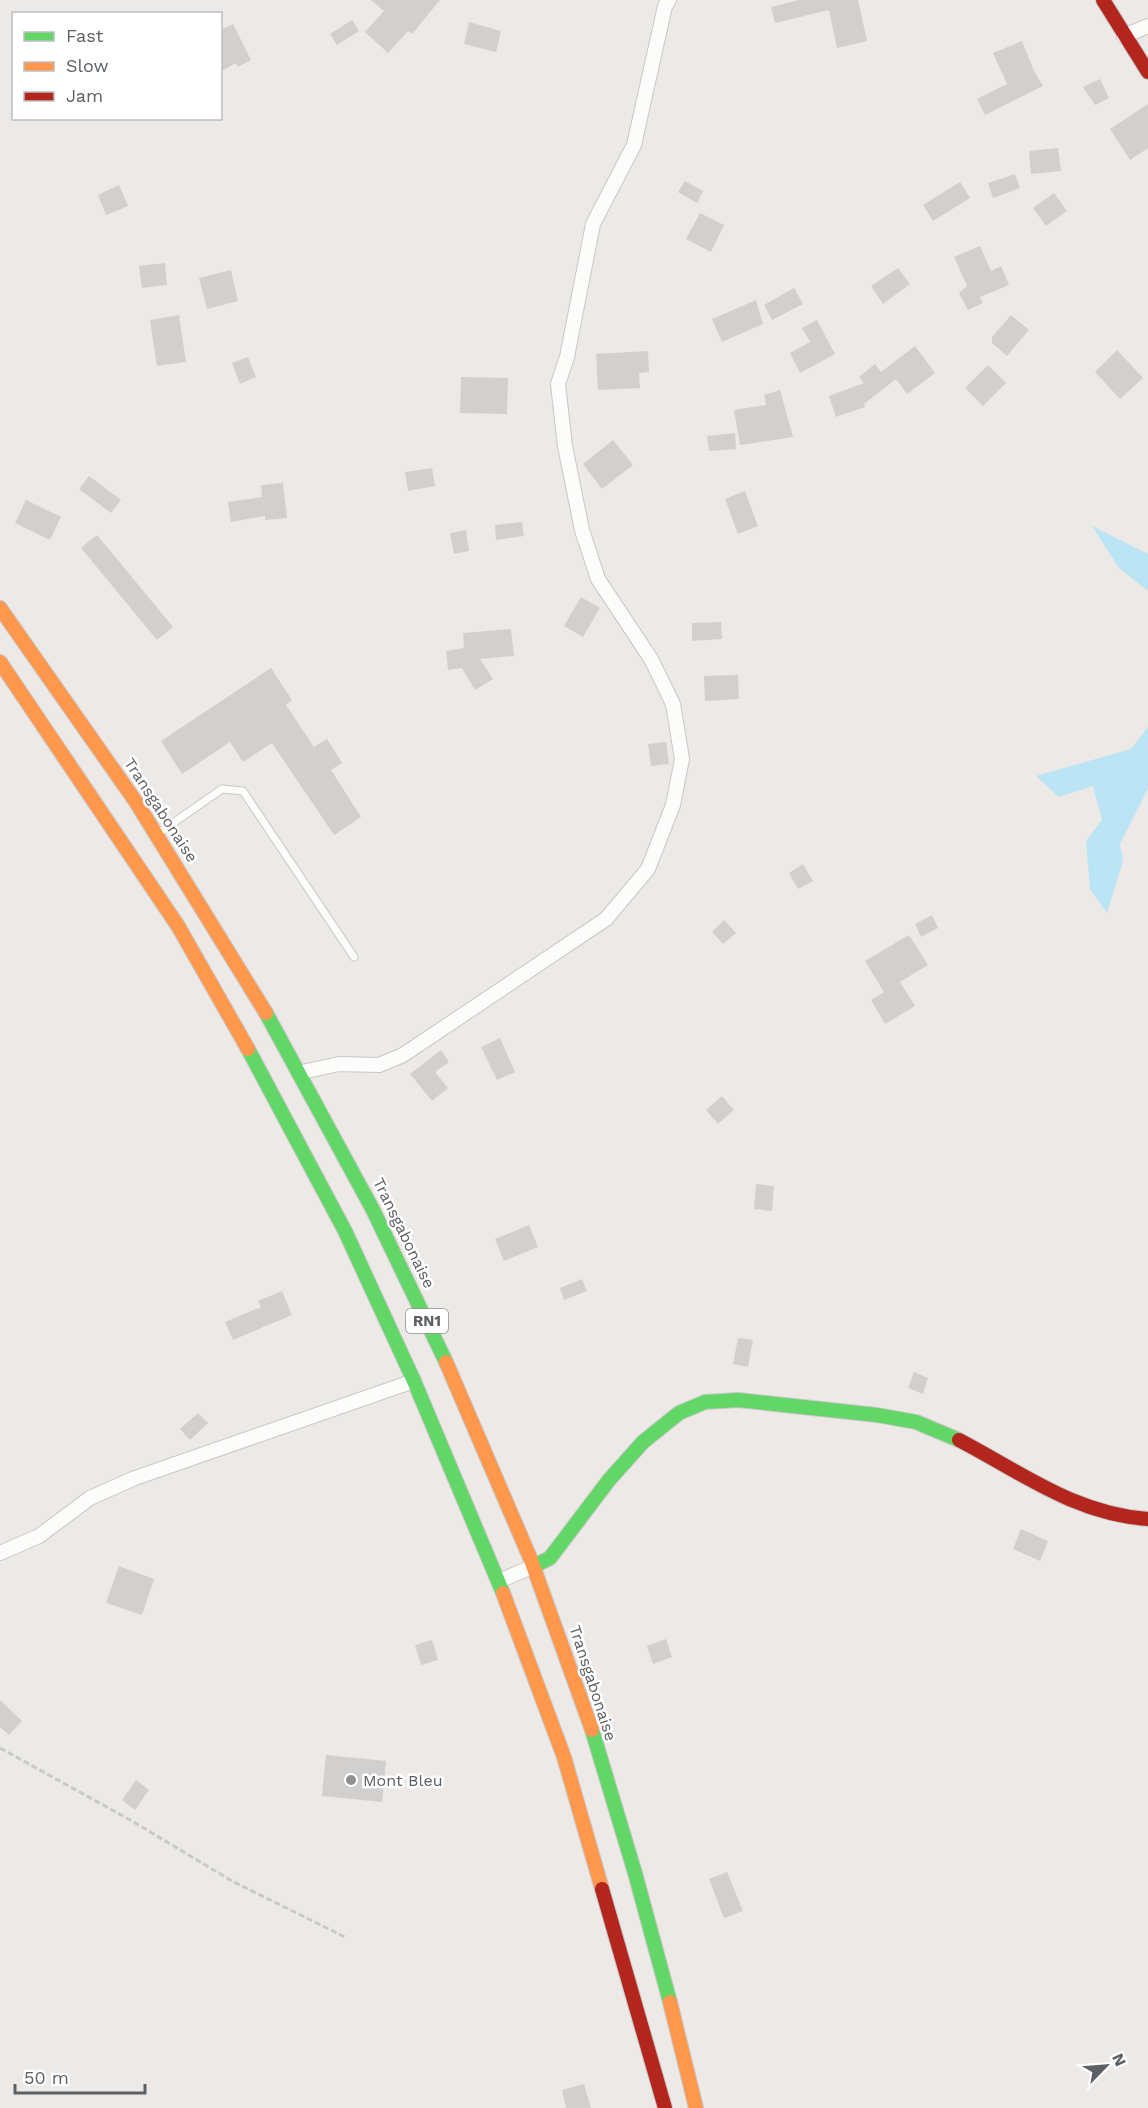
<svg xmlns="http://www.w3.org/2000/svg" width="1148" height="2108" viewBox="0 0 1148 2108" font-family="'Work Sans',sans-serif">
<style>
.water{fill:#bbe4f5}
.building{fill:#d2d0cf}
.lines{fill:none;stroke-linecap:round;stroke-linejoin:round}
.lane-casing{stroke:#c8c8c8;stroke-width:9}
.street-casing{stroke:#c8c8c8;stroke-width:16}
.fast-casing{stroke:#c7c7c7;stroke-width:16}
.slow-casing{stroke:#c7c7c7;stroke-width:16}
.jam-casing{stroke:#c7c7c7;stroke-width:16}
.path{stroke:#c6cbc8;stroke-width:3;stroke-dasharray:6 3;stroke-linecap:butt}
.lane{stroke:#fcfcfb;stroke-width:7}
.street{stroke:#fcfcfb;stroke-width:14}
.fast{stroke:#63d668;stroke-width:14}
.slow{stroke:#ff974d;stroke-width:14}
.jam{stroke:#b3261e;stroke-width:14}
.poi-dot{fill:#8e9092;stroke:#fff;stroke-width:2}
.labels{text-anchor:middle;dominant-baseline:central;stroke-width:5;stroke-linejoin:round;paint-order:stroke}
.shield{fill:#fff;stroke:#8d9092;stroke-width:1.5}
.shield-label{font-size:15px;font-weight:bold;fill:#5c6064}
.street-label{font-size:16px;fill:#5c6064;stroke:#fff}
.poi-label{font-size:16px;fill:#5c6064;stroke:#fff;text-anchor:start}
</style>
<rect width="100%" height="100%" fill="#ece9e6"/>
<g class="water">
<path d="M1092,526L1148,554V591L1119,568Z"/>
<path d="M1148,727V789L1120,844L1123,861L1107,913L1090,889L1086,841L1102,820L1093,786L1059,797L1036,776L1131,749Z"/>
</g>
<g class="building">
<path d="M371,0H440L412,34L408,31L388,53L365,32L384,11Z"/>
<path d="M799,0H858L867,41L837,48L829,10L775,23L771,7Z"/>
<path d="M352,20L359,31L337,45L330,34Z"/>
<path d="M469,22L501,31L496,52L464,44Z"/>
<path d="M233,24L251,60L238,67L236,63L220,72V30Z"/>
<path d="M1022,41L1034,71L1043,86L985,115L977,99L1007,84L993,53Z"/>
<path d="M1100,79L1109,98L1095,105L1083,87Z"/>
<path d="M1148,104V148L1130,160L1110,129Z"/>
<path d="M1058,148L1061,171L1031,174L1029,151Z"/>
<path d="M1015,174L1020,188L993,198L988,183Z"/>
<path d="M685,181L703,191L697,203L678,192Z"/>
<path d="M960,182L970,198L933,221L923,205Z"/>
<path d="M119,185L128,206L106,215L98,195Z"/>
<path d="M1054,193L1067,211L1046,226L1033,208Z"/>
<path d="M700,213L724,225L711,252L686,239Z"/>
<path d="M980,246L991,271L1001,266L1009,285L980,297L983,303L968,310L959,293L967,286L954,257Z"/>
<path d="M165,263L167,285L142,288L139,266Z"/>
<path d="M898,268L910,284L883,304L871,286Z"/>
<path d="M231,270L238,301L207,309L199,278Z"/>
<path d="M794,288L803,304L772,320L764,305Z"/>
<path d="M756,300L763,324L722,342L712,319Z"/>
<path d="M179,315L186,362L157,366L150,320Z"/>
<path d="M1011,315L1029,330L1007,356L992,343V337Z"/>
<path d="M817,320L835,354L800,373L790,353L810,342L802,328Z"/>
<path d="M915,346L935,373L907,394L896,379L864,404L865,407L836,417L829,396L864,383L859,377L875,364L881,372Z"/>
<path d="M1117,350L1143,378L1120,399L1095,372Z"/>
<path d="M648,351L649,372L639,373L640,388L598,390L596,354Z"/>
<path d="M248,357L256,377L240,384L232,363Z"/>
<path d="M988,365L1006,383L983,406L965,388Z"/>
<path d="M461,377L508,378L507,414L460,413Z"/>
<path d="M780,390L793,437L740,445L734,410L766,405L764,395Z"/>
<path d="M735,433L736,449L709,451L707,436Z"/>
<path d="M613,440L633,465L602,489L583,464Z"/>
<path d="M432,468L435,486L408,491L405,472Z"/>
<path d="M89,476L121,500L111,513L79,489Z"/>
<path d="M283,483L287,518L265,520V516L231,522L228,502L262,497L261,485Z"/>
<path d="M745,491L758,526L738,534L725,499Z"/>
<path d="M26,500L61,517L50,540L15,523Z"/>
<path d="M522,522L524,536L496,540L495,525Z"/>
<path d="M466,530L469,551L454,554L450,533Z"/>
<path d="M97,535L173,627L157,640L81,548Z"/>
<path d="M581,597L600,608L583,637L564,626Z"/>
<path d="M721,622L722,639L692,641V623Z"/>
<path d="M511,629L514,656L480,659L493,679L475,690L462,668L448,670L446,651L464,648L463,633Z"/>
<path d="M271,668L292,700L286,705L314,747L327,739L342,763L331,770L361,817L334,835L272,743L243,762L230,742L182,774L161,741Z"/>
<path d="M738,675L739,699L705,701L704,676Z"/>
<path d="M666,742L669,764L651,766L648,744Z"/>
<path d="M803,864L813,881L798,889L789,873Z"/>
<path d="M932,915L938,928L921,937L915,924Z"/>
<path d="M724,920L736,933L723,944L712,932Z"/>
<path d="M909,935L928,965L900,982L915,1006L885,1024L871,1000L884,992L865,961Z"/>
<path d="M500,1038L515,1072L497,1080L481,1047Z"/>
<path d="M441,1050L449,1062L435,1072L448,1088L432,1101L410,1074Z"/>
<path d="M722,1096L734,1110L718,1124L706,1110Z"/>
<path d="M756,1184L774,1186L772,1211L754,1209Z"/>
<path d="M529,1225L538,1247L504,1261L495,1239Z"/>
<path d="M582,1279L587,1291L564,1300L560,1288Z"/>
<path d="M282,1291L292,1315L233,1340L225,1322L261,1307L258,1301Z"/>
<path d="M738,1338L753,1340L748,1367L733,1364Z"/>
<path d="M914,1372L928,1378L923,1394L908,1388Z"/>
<path d="M198,1413L208,1423L190,1440L180,1429Z"/>
<path d="M1021,1529L1048,1541L1040,1561L1013,1549Z"/>
<path d="M119,1566L154,1579L142,1615L106,1603Z"/>
<path d="M666,1639L672,1657L653,1664L647,1646Z"/>
<path d="M432,1640L438,1660L421,1665L415,1645Z"/>
<path d="M0,1700L22,1721L9,1735L0,1727Z"/>
<path d="M326,1755L386,1761L382,1802L322,1796Z"/>
<path d="M136,1780L149,1790L135,1810L122,1800Z"/>
<path d="M727,1872L743,1911L724,1918L709,1879Z"/>
<path d="M584,2084L591,2108H566L562,2090Z"/>
</g>
<g class="lines">
<defs>
<path id="lane" d="M160,832L222,789L243,791L354,957"/>
<g id="street">
<path d="M1124,36L1148,26"/>
<path d="M302,1072L339,1064L379,1065L403,1055L606,919L648,869L673,805L682,759L673,704L651,659L598,579L582,530L565,446L558,384L567,357L593,224L634,145L665,6L669,0"/>
<path d="M0,1553L39,1536L90,1498L135,1478L414,1381"/>
<path d="M499,1581L534,1566"/>
</g>
<g id="fast">
<path d="M266,1013L373,1210L446,1362"/>
<path d="M248,1049L345,1231L414,1381L503,1593"/>
<path d="M534,1566L550,1558L609,1480L643,1442L679,1413L705,1402L738,1400L877,1415L916,1422L959,1440"/>
<path d="M592,1730L635,1873L670,2002"/>
</g>
<g id="slow">
<path d="M0,608L136,802L266,1013"/>
<path d="M0,662L178,926L248,1049"/>
<path d="M446,1362L531,1560L592,1730"/>
<path d="M503,1593L564,1757L602,1889"/>
<path d="M670,2002L696,2108"/>
</g>
<g id="jam">
<path d="M1103,0L1148,72"/>
<path d="M959,1440C1022,1473 1075,1514 1148,1519"/>
<path d="M602,1889L665,2108"/>
</g>
</defs>
<use href="#lane" class="lane-casing"/>
<use href="#street" class="street-casing"/>
<use href="#fast" class="fast-casing"/>
<use href="#slow" class="slow-casing"/>
<use href="#jam" class="jam-casing"/>
<path class="path" d="M0,1748L132,1821L232,1881L345,1937"/>
<use href="#lane" class="lane"/>
<use href="#street" class="street"/>
<use href="#fast" class="fast"/>
<use href="#slow" class="slow"/>
<use href="#jam" class="jam"/>
</g>
<circle class="poi-dot" cx="351" cy="1780" r="6"/>
<g class="labels">
<rect class="shield" x="406" y="1309" width="42" height="24" rx="4.5"/>
<g class="shield-label">
<text x="427" y="1321">RN1</text>
</g>
<g class="street-label">
<text transform="translate(161 810) rotate(57)">Transgabonaise</text>
<text transform="translate(404 1233) rotate(64)">Transgabonaise</text>
<text transform="translate(593 1683) rotate(72)">Transgabonaise</text>
</g>
<g class="poi-label">
<text x="363" y="1780">Mont Bleu</text>
</g>
</g>
<rect x="12" y="12" width="210" height="108" fill="#ffffff" stroke="#bebfc1" stroke-width="1.5"/>
<rect x="24" y="32" width="30" height="9" fill="#63d668" stroke="#bebfc1" stroke-width="1.5"/>
<text x="66" y="42" font-size="18" fill="#5c6064">Fast</text>
<rect x="24" y="62" width="30" height="9" fill="#ff974d" stroke="#bebfc1" stroke-width="1.5"/>
<text x="66" y="72" font-size="18" fill="#5c6064">Slow</text>
<rect x="24" y="92" width="30" height="9" fill="#b3261e" stroke="#bebfc1" stroke-width="1.5"/>
<text x="66" y="102" font-size="18" fill="#5c6064">Jam</text>
<g transform="translate(1106 2066) rotate(65)" stroke="#ffffff" stroke-width="4.5" paint-order="stroke">
<path d="M0-4.5L10 22L0 15L-10 22Z" fill="#5c6064"/>
<text y="-9" font-size="16" font-weight="bold" text-anchor="middle" fill="#5c6064">N</text>
</g>
<path d="M15 2084v9h130v-9" fill="none" stroke="#5c6064" stroke-width="3"/>
<text x="24" y="2084" font-size="18" fill="#5c6064" stroke="#ffffff" stroke-width="4.5" paint-order="stroke">50 m</text>
</svg>
